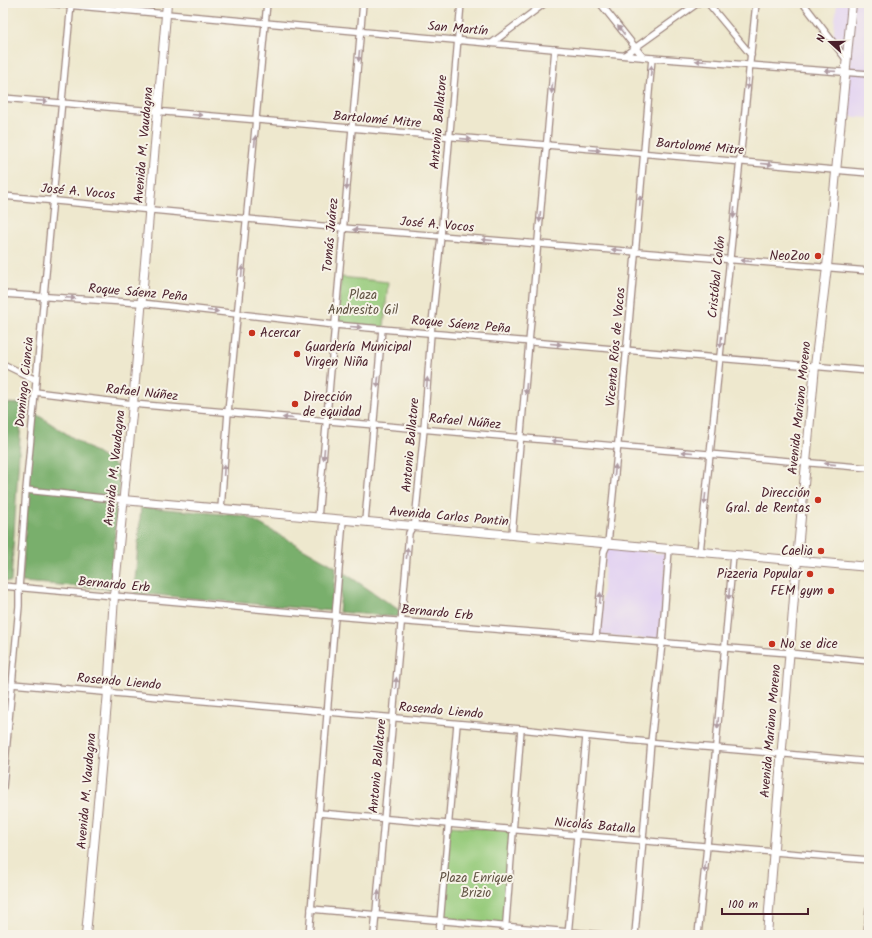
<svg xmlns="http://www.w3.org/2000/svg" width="872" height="938" viewBox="0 0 872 938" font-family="Kalam,sans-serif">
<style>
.built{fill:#e3d3f2}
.green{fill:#97cb7c;stroke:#707554}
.forest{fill:#79af6c;stroke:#62674c}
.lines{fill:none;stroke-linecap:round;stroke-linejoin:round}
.minor-casing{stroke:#9c847c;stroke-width:8}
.secondary-casing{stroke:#9c847c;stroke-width:10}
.minor{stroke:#fff;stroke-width:5.5}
.secondary{stroke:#fff;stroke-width:8}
.oneway{fill:#ae9aa0}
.poi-dot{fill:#c8321e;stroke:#f7f3e8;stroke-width:1.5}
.labels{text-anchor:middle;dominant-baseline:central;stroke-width:4;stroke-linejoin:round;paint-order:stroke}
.street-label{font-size:13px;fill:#4a1f2b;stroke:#f7f3e8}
.poi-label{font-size:13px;fill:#4a1f2b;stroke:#f7f3e8;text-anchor:end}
.park-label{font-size:13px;fill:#615343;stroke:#f7f3e8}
</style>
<rect width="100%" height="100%" fill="#f7f3e8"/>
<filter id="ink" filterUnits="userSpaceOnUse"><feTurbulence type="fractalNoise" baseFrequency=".025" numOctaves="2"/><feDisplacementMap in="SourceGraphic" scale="8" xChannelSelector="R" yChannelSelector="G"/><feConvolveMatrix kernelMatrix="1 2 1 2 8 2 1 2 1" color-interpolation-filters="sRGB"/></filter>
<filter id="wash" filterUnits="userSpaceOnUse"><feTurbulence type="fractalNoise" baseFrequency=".012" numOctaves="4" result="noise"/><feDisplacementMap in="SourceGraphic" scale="16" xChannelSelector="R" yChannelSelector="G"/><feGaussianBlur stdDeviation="0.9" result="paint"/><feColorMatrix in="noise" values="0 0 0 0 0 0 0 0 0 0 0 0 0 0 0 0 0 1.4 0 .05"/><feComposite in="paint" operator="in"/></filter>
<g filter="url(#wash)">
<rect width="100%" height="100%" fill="#eee8ce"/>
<g class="built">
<path d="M837,3H869V118L844,116L850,60L833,38Z"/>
<path d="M608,548L667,554L660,640L599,635L606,553Z"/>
</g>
<g class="green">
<path d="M341,277L388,282L384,327L338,323Z"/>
<path d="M3,678L8,679L3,723Z"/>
<path d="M450,826L512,831L504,924L441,919Z"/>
</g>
<g class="forest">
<path d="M3,403L22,404L11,582L3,581Z"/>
<path d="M33,412L121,469L110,589L22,582Z"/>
<path d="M141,507L246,516L336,567L332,611L134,593Z"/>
<path d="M343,572L399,610L398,617L339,612Z"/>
</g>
</g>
<g filter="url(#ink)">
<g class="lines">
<defs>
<g id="minor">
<path d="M45,3L652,58L869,74"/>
<path d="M600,3L643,57"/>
<path d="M708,3L751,55"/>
<path d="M803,3L846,59"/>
<path d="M492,43L545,3"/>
<path d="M625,55L698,3"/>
<path d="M3,98L869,173"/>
<path d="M3,196L343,228L869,271"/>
<path d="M3,294L141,303L335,325L869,371"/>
<path d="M3,364L36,380"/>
<path d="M35,392L133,404L869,468"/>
<path d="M26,490L123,500"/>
<path d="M221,509L228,412L267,3"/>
<path d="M318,518L363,3"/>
<path d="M365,521L382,329"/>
<path d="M512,534L555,49"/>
<path d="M700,552L756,3"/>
<path d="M3,586L335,616L789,653L869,661"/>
<path d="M596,637L604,552L608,543C625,381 638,219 652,58"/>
<path d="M12,684L521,729C637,743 753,750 869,762"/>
<path d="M3,787L19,606V588L26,490L71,3"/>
<path d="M319,813L869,860"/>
<path d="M311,909L603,935"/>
<path d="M309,935L343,520"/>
<path d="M374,935L409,533L415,522L424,429L431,333L441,236L461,3"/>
<path d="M439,935L457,724"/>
<path d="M505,935L521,729"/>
<path d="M568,935L586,737"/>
<path d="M635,935L651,742L662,643L669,549"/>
<path d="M698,935L707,846L733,555"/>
<path d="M867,935L869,909"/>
</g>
<g id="secondary">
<path d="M123,500L869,567"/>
<path d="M86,935L108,692L114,596L133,404L167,3"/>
<path d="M767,935L797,560L815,366L827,267L852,3"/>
</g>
</defs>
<use href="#minor" class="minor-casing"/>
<use href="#secondary" class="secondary-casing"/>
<use href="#minor" class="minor"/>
<use href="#secondary" class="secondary"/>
</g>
<defs><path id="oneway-solid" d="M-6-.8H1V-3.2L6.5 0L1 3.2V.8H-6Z"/></defs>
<g class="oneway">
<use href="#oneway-solid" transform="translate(621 30) rotate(-128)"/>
<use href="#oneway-solid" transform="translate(359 56) rotate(95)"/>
<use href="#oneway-solid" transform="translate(701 61) rotate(-176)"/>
<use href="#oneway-solid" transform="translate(651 71) rotate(-85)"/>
<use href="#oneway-solid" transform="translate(830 71) rotate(-176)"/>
<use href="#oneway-solid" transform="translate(748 84) rotate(96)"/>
<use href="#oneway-solid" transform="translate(552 88) rotate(95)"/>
<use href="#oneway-solid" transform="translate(42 101) rotate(4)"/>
<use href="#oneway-solid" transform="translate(197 115) rotate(5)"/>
<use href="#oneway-solid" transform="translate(466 139) rotate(5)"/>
<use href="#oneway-solid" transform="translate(255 141) rotate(-84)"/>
<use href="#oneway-solid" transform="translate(595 150) rotate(5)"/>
<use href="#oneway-solid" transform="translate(767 164) rotate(5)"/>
<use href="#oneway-solid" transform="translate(347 185) rotate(95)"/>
<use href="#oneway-solid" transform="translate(640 201) rotate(-86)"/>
<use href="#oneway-solid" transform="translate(734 213) rotate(96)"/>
<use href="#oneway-solid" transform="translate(540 217) rotate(95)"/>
<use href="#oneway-solid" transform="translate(358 230) rotate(-175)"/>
<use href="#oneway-solid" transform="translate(487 240) rotate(-175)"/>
<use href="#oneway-solid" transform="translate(617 250) rotate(-175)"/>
<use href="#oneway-solid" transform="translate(746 261) rotate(-176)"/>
<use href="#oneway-solid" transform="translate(242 271) rotate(-85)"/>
<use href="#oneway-solid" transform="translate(70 298) rotate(4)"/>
<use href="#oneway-solid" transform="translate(213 311) rotate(6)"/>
<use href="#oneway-solid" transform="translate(356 327) rotate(5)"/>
<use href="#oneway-solid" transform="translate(721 342) rotate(96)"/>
<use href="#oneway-solid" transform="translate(556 344) rotate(5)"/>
<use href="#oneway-solid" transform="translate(378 382) rotate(95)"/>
<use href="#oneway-solid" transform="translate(427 383) rotate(-86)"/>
<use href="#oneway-solid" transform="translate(526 389) rotate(95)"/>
<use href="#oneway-solid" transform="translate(288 418) rotate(-175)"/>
<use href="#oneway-solid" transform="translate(557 441) rotate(-175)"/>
<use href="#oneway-solid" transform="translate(687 452) rotate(-175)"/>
<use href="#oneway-solid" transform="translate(324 454) rotate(95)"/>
<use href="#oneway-solid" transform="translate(830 464) rotate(-174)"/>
<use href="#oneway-solid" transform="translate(224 470) rotate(-86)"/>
<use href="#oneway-solid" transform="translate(615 470) rotate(-84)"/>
<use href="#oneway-solid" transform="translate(705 499) rotate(96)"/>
<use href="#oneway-solid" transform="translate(407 553) rotate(-84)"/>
<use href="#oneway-solid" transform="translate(729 594) rotate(95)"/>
<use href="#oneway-solid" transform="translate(600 598) rotate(-85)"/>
<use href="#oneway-solid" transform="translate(396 683) rotate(-85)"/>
<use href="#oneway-solid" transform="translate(718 723) rotate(95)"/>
<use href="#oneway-solid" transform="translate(705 867) rotate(96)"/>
<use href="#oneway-solid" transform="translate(378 896) rotate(-85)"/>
</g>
</g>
<g class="poi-dot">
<circle cx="818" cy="256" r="4"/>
<circle cx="252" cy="333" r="4"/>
<circle cx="297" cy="354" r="4"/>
<circle cx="295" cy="404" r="4"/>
<circle cx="818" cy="500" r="4"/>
<circle cx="821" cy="551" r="4"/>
<circle cx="810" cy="574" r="4"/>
<circle cx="831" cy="591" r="4"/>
<circle cx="772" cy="644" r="4"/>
</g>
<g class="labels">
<g class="street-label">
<text transform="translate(458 29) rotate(5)">San Martín</text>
<text transform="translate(377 120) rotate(5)">Bartolomé Mitre</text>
<text transform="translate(439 122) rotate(-85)">Antonio Ballatore</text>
<text transform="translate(144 145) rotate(-85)">Avenida M. Vaudagna</text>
<text transform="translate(700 147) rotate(5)">Bartolomé Mitre</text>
<text transform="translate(78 192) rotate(5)">José A. Vocos</text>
<text transform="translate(437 225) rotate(5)">José A. Vocos</text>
<text transform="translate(331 235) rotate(-85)">Tomás Juárez</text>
<text transform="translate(717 277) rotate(-84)">Cristóbal Colón</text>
<text transform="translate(138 293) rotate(5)">Roque Sáenz Peña</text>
<text transform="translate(461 325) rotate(5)">Roque Sáenz Peña</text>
<text transform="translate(616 347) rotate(-85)">Vicenta Ríos de Vocos</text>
<text transform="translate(25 382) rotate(-84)">Domingo Ciancia</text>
<text transform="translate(142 393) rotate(6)">Rafael Núñez</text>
<text transform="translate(800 408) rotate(-84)">Avenida Mariano Moreno</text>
<text transform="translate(465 422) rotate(5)">Rafael Núñez</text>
<text transform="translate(411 445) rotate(-85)">Antonio Ballatore</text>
<text transform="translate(115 468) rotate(-84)">Avenida M. Vaudagna</text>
<text transform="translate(449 517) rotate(5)">Avenida Carlos Pontin</text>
<text transform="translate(114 585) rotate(5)">Bernardo Erb</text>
<text transform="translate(437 613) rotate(5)">Bernardo Erb</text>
<text transform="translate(119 682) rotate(5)">Rosendo Liendo</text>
<text transform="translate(441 711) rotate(5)">Rosendo Liendo</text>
<text transform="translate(771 731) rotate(-85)">Avenida Mariano Moreno</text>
<text transform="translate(378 766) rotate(-85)">Antonio Ballatore</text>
<text transform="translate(87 791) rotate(-85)">Avenida M. Vaudagna</text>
<text transform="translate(595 826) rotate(5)">Nicolás Batalla</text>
</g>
<g class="poi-label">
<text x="810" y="256">NeoZoo</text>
<text x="260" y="333" text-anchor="start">Acercar</text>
<text x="305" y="347" text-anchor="start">Guardería Municipal<tspan x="305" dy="15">Virgen Niña</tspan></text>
<text x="303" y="397" text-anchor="start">Dirección<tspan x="303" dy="15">de equidad</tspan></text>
<text x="810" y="493">Dirección<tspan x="810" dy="15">Gral. de Rentas</tspan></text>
<text x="813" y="551">Caelia</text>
<text x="802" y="574">Pizzeria Popular</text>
<text x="823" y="591">FEM gym</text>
<text x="780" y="644" text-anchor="start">No se dice</text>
</g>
<g class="park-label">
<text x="363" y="295">Plaza<tspan x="363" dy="15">Andresito Gil</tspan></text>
<text x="476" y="878">Plaza Enrique<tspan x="476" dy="15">Brizio</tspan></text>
</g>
</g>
<rect width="872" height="938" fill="none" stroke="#f7f3e8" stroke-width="16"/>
<g transform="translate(830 42) rotate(291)" stroke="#f7f3e8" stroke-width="3" paint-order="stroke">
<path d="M0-3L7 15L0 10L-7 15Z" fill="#4a1f2b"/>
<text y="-6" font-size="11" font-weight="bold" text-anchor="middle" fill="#4a1f2b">N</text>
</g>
<path d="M722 908v6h86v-6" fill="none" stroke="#4a1f2b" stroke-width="2"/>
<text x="728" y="908" font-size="12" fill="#4a1f2b" stroke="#f7f3e8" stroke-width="3" paint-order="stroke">100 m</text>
</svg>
